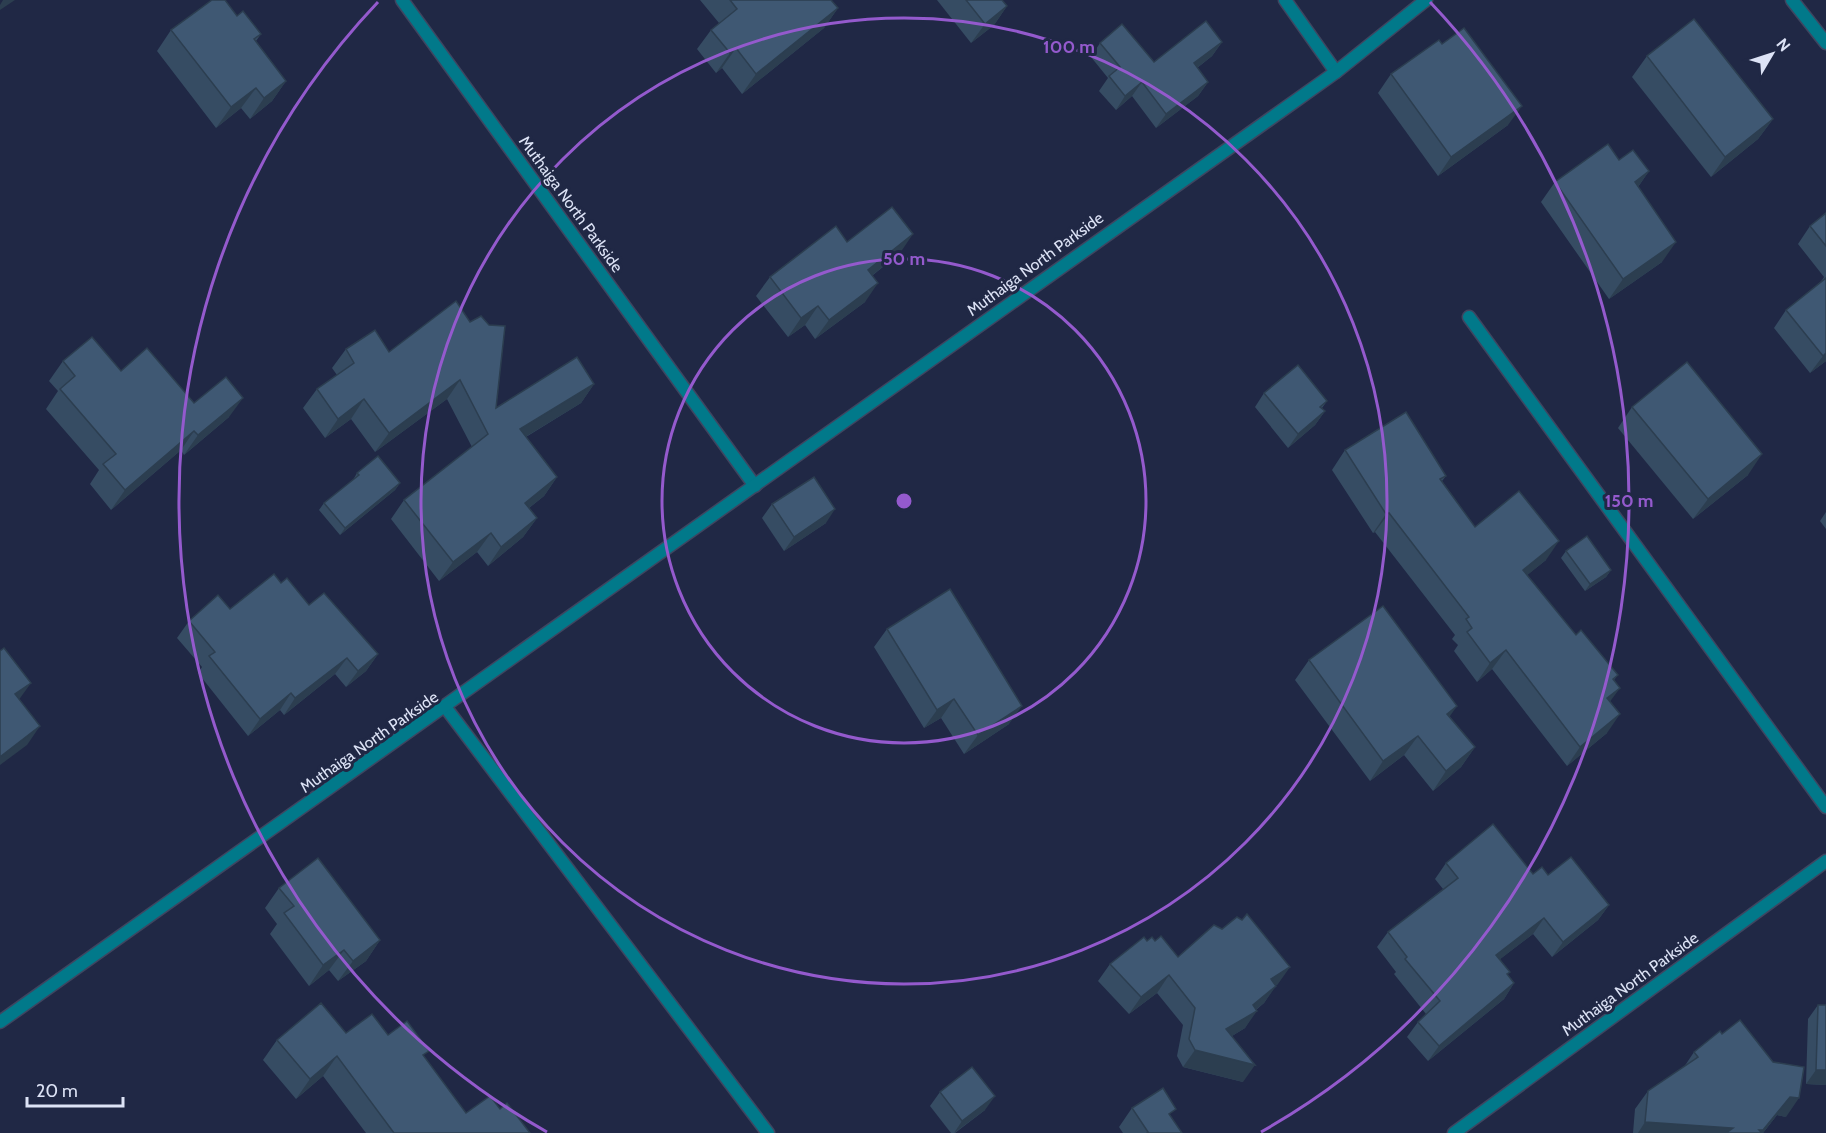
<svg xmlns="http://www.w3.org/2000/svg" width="1826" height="1133" viewBox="0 0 1826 1133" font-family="Cabin,sans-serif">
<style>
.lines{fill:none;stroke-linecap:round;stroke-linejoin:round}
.street-casing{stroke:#3e4661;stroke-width:15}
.street{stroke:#01798a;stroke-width:12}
.wall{fill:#364c63}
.shaded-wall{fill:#2c3e50}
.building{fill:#3f5873;stroke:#2c3e50;stroke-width:1.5}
.ring{fill:none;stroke:#945acd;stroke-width:3}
.labels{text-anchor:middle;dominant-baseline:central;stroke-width:6;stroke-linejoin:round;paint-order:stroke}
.street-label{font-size:16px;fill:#dde3f6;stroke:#202845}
.centre{fill:#945acd;stroke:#202845;stroke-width:3}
.ring-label{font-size:18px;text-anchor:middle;font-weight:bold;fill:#945acd;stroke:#202845;stroke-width:6;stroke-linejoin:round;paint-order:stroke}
</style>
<rect width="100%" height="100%" fill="#202845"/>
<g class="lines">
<defs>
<g id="street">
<path d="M402,0L755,486"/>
<path d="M1285,0L1336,72"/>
<path d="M1792,0L1826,43"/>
<path d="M1469,317L1826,807"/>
<path d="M446,708L768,1133"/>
<path d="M0,1022L1336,72L1426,0"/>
<path d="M1454,1133L1826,861"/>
</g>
</defs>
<use href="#street" class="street-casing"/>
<use href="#street" class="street"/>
</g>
<g class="wall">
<path d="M700,0H831L838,8L824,28L742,94L722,68L716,73L697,49L711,30L719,23Z"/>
<path d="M937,0H1002L1007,6L994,25L971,43Z"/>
<path d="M237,16L261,34L256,41L286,81L272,101L250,119L241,108L216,128L157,51L171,30Z"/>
<path d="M1222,42L1212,56L1197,68L1208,82L1198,96L1156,128L1132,96L1116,110L1099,91L1108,78L1091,57L1100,43L1154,62Z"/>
<path d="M1442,44L1508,125L1438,176L1378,93L1391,74Z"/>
<path d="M1647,56L1773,119L1758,139L1711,177L1632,77Z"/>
<path d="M1619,160L1649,171L1638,187L1662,262L1609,299L1541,202L1555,182Z"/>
<path d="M1826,213V361L1810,373L1774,328L1786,310L1820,283L1824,277L1798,244L1810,226Z"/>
<path d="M847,242L900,253L873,275L865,302L815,339L805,325L788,337L756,296L770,277Z"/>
<path d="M456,301L496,408L594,384L581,403L526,437L557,477L544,496L529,508L537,518L523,537L488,566L477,552L439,581L391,519L404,500L472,447L447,399L375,452L351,419L325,438L303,408L317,389L337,375L332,368L346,349L389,352Z"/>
<path d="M63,361L121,371L229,417L184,455L181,450L111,510L90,484L99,470L46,409L58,391L49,381Z"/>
<path d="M1264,393L1327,401L1322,408L1325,411L1315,425L1288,448L1255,407Z"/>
<path d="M1632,407L1748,475L1693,519L1618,428Z"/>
<path d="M1345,450L1446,476L1442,481L1475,527L1546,560L1527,575L1576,635L1618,675L1614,680L1610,702L1607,733L1567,766L1492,669L1477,682L1454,651L1458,645L1452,639L1455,635L1375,532L1373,533L1332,470Z"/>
<path d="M357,473L400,483L395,490L340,535L319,510L324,503L353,480Z"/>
<path d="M772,504L826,523L784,551L762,518Z"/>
<path d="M1826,512V529L1820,521Z"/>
<path d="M1566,551L1611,570L1606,577L1585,591L1561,558Z"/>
<path d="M281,583L309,605L378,654L366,671L346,687L335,674L284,715L280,710L248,736L198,673L202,667L177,638L189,621L230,609Z"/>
<path d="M887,629L1009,724L964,754L941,718L924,728L874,647Z"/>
<path d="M1309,660L1450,717L1475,747L1461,767L1433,791L1404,755L1370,781L1295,680Z"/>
<path d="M1446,863L1548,875L1609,905L1598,920L1552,957L1533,934L1500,959L1508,975L1514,983L1504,999L1428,1061L1407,1037L1418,1022L1426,1014L1394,974L1396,972L1377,947L1388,932L1443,889L1435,879Z"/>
<path d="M279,888L380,940L366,961L338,981L329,970L309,986L270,934L277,924L265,908Z"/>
<path d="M1147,941H1155L1178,957L1278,984L1276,985L1264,1003L1256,1010L1245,1028L1232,1036L1243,1082L1183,1067L1177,1056L1183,1025L1157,993L1129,1014L1098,981L1110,964Z"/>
<path d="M1818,1005L1826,1085L1806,1084L1808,1019Z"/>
<path d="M346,1033L388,1035L424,1057L466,1113L500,1109L530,1133H366L323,1076L296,1099L263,1060L277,1040Z"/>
<path d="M1694,1052L1786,1117L1777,1115L1763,1133H1633L1635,1109L1648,1091L1684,1067Z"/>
<path d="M940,1092L985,1110L955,1133H951L930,1106Z"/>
<path d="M1132,1108L1171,1117L1182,1133H1123L1119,1127Z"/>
</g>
<g class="shaded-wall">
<path d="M3,0H15L0,10V5Z"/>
<path d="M1007,6L994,25L971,43L985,24Z"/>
<path d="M838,8L824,28L742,94L756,74Z"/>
<path d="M1222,42L1212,56L1184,78L1194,63Z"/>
<path d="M736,48L722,68L716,73L730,53Z"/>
<path d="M286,81L272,101L250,119L264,98Z"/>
<path d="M1142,82L1132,96L1116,110L1125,96Z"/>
<path d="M1208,82L1198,96L1156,128L1166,114Z"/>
<path d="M256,88L241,108L216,128L231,107Z"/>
<path d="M1522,106L1508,125L1438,176L1451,157Z"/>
<path d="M1773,119L1758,139L1711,177L1725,157Z"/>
<path d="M1649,171L1635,191V182Z"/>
<path d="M913,234L900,253L855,289L868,270Z"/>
<path d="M1676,242L1662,262L1609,299L1623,279Z"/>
<path d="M878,283L865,302L815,339L829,320Z"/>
<path d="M818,306L805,325L788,337L801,318Z"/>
<path d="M1826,353V361L1810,373L1823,356Z"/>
<path d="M460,380L447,399L375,452L389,433Z"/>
<path d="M594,384L581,403L507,448L520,429Z"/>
<path d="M243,398L229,417L184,455L198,435Z"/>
<path d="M364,399L351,419L325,438L338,419Z"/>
<path d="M1325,411L1315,425L1288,448L1298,434Z"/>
<path d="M194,431L181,450L111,510L125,490Z"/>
<path d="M1762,454L1748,475L1693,519L1708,499Z"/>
<path d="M557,477L544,496L511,522L525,503Z"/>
<path d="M400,483L395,490L340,535L345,528Z"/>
<path d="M835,509L826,523L784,551L794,537Z"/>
<path d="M1389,513L1375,532L1373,533L1386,514Z"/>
<path d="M537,518L523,537L488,566L501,547Z"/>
<path d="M491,533L477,552L439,581L453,562Z"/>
<path d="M1559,541L1546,560L1510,589L1523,570Z"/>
<path d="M1611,570L1606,577L1585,591L1590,584Z"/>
<path d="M1506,650L1492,669L1477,682L1490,663Z"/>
<path d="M378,654L366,671L346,687L358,671Z"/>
<path d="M347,658L335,674L284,715L295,698Z"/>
<path d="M31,683L18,701L15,694Z"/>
<path d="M1620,688L1606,707L1607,698Z"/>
<path d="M291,693L280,710L248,736L260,719Z"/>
<path d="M954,699L941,718L924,728L937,710Z"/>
<path d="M1022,706L1009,724L964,754L978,735Z"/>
<path d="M1457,706L1443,726L1447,714Z"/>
<path d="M1620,714L1607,733L1567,766L1580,747Z"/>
<path d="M40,726L27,745L0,765V757Z"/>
<path d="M1418,736L1404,755L1370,781L1383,761Z"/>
<path d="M1475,747L1461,767L1433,791L1446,771Z"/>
<path d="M1609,905L1598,920L1552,957L1563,942Z"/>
<path d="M1544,918L1533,934L1486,970L1496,955Z"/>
<path d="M380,940L366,961L338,981L353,961Z"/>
<path d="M344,950L329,970L309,986L323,965Z"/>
<path d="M1290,967L1278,984L1259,996L1271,979Z"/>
<path d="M1169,975L1157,993L1129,1014L1141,997Z"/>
<path d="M1514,983L1504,999L1428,1061L1439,1046Z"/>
<path d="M1276,986L1264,1003L1249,1015L1257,1011L1245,1028L1214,1047L1226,1029L1253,1005Z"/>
<path d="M1195,1050L1255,1065L1243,1082L1183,1067Z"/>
<path d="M337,1056L323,1076L296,1099L310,1079Z"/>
<path d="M1816,1070H1826V1085L1806,1084Z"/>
<path d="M995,1096L985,1110L954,1133L962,1121Z"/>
<path d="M1790,1097L1799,1098L1786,1117L1777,1115L1763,1133L1759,1130Z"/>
<path d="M1645,1122L1733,1128L1729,1133H1638Z"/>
</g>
<g class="building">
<path d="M212,0H225L237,16L243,11L261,34L254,39L286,81L264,98L256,88L231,107L171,30Z"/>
<path d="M730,0H831L838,8L756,74L736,48L730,53L711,30L737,9Z"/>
<path d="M966,0H1002L1007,6L985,24Z"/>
<path d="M1694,19L1773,119L1725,157L1647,56Z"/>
<path d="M1206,21L1222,42L1194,63L1208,82L1166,114L1142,82L1125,96L1109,76L1120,67L1100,43L1122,24L1154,62Z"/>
<path d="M1464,28L1522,106L1451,157L1391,74L1439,40L1442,44Z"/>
<path d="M1608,144L1619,160L1633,150L1649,171L1635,182L1676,242L1623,279L1555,182Z"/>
<path d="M892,207L913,234L868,270L878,283L829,320L818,306L801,318L770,277L836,226L847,242Z"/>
<path d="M1826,213V246L1810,226Z"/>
<path d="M1826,278V353L1823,356L1786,310Z"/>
<path d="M456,301L470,322L481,316L489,325L505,326L496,408L577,357L594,384L520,429L557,477L525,503L537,518L501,547L491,533L453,562L404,500L488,434L460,380L389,433L364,399L338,419L317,389L354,363L346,349L375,330L389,352Z"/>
<path d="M92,337L121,371L147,348L194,403L226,377L243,398L198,435L194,431L125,490L103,464L116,454L60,389L75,376L63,361Z"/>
<path d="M1687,362L1762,454L1708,499L1632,407Z"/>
<path d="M1298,365L1327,401L1320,407L1325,411L1298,434L1264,393Z"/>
<path d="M1406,412L1446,476L1440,479L1475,527L1519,491L1559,541L1523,570L1576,635L1581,630L1618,675L1613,679L1620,688L1607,698L1620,714L1580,747L1506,650L1490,663L1467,632L1472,628L1466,619L1469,617L1389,513L1386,514L1345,450Z"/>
<path d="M378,456L400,483L345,528L324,503L359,475L357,473Z"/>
<path d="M814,477L835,509L794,537L772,504Z"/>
<path d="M1587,536L1611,570L1590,584L1566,551Z"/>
<path d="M274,574L281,583L287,578L309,605L324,593L378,654L358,671L347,658L295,698L291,693L260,719L209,656L215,652L189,621L218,595L230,609Z"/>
<path d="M950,589L1022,706L978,735L954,699L937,710L887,629Z"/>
<path d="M1383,606L1457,706L1447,714L1475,747L1446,771L1418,736L1383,761L1309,660Z"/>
<path d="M4,648L31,683L15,694L40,726L0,757V651Z"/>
<path d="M1493,824L1533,874L1542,867L1548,875L1571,857L1609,905L1563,942L1544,918L1496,955L1510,972L1507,974L1514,983L1439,1046L1418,1022L1440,1001L1405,959L1407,957L1388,932L1458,878L1446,863Z"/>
<path d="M318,858L380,940L353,961L344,950L323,965L284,913L294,906L279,888Z"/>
<path d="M1247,914L1290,967L1271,979L1276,986L1253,1005L1257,1011L1226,1029L1255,1065L1195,1050L1189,1039L1195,1008L1169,975L1141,997L1110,964L1144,937L1147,941L1152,937L1155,941L1161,936L1178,957L1214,925L1222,929L1237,917L1242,920Z"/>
<path d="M321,1003L346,1033L372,1014L388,1035L407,1021L429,1051L423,1055L466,1113L490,1096L500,1109L507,1103L530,1133H394L337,1056L310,1079L277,1040Z"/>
<path d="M1818,1005H1826V1070H1816Z"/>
<path d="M1740,1020L1773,1062L1804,1067L1799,1098L1790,1097L1763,1130H1759L1762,1133H1726L1733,1128L1645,1122L1648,1091L1698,1057L1694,1052L1720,1031L1722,1034Z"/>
<path d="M972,1067L995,1096L962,1121L940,1092Z"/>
<path d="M1163,1088L1176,1109L1169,1114L1182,1133H1147L1148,1132L1132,1108Z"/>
</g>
<g class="ring">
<circle cx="904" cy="501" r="242"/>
<circle cx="904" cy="501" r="483"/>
<path d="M547 1132A725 725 0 0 1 378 2M1430 2A725 725 0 0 1 1261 1132"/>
</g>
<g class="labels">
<g class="street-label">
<text transform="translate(571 204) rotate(54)">Muthaiga North Parkside</text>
<text transform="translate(1035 264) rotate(-36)">Muthaiga North Parkside</text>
<text transform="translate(369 742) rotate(-35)">Muthaiga North Parkside</text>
<text transform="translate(1630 984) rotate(-36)">Muthaiga North Parkside</text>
</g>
</g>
<circle cx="904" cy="501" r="9" class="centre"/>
<g class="ring-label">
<text x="1069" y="53">100 m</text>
<text x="904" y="265">50 m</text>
<text x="1629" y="507">150 m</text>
</g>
<g transform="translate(1772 54) rotate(51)" stroke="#202845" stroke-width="4.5" paint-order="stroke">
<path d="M0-4.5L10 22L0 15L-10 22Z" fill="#dde3f6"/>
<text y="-9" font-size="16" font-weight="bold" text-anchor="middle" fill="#dde3f6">N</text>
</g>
<path d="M27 1097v9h96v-9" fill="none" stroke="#dde3f6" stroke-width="3"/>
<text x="36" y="1097" font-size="18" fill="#dde3f6" stroke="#202845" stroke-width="4.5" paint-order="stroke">20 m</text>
</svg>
